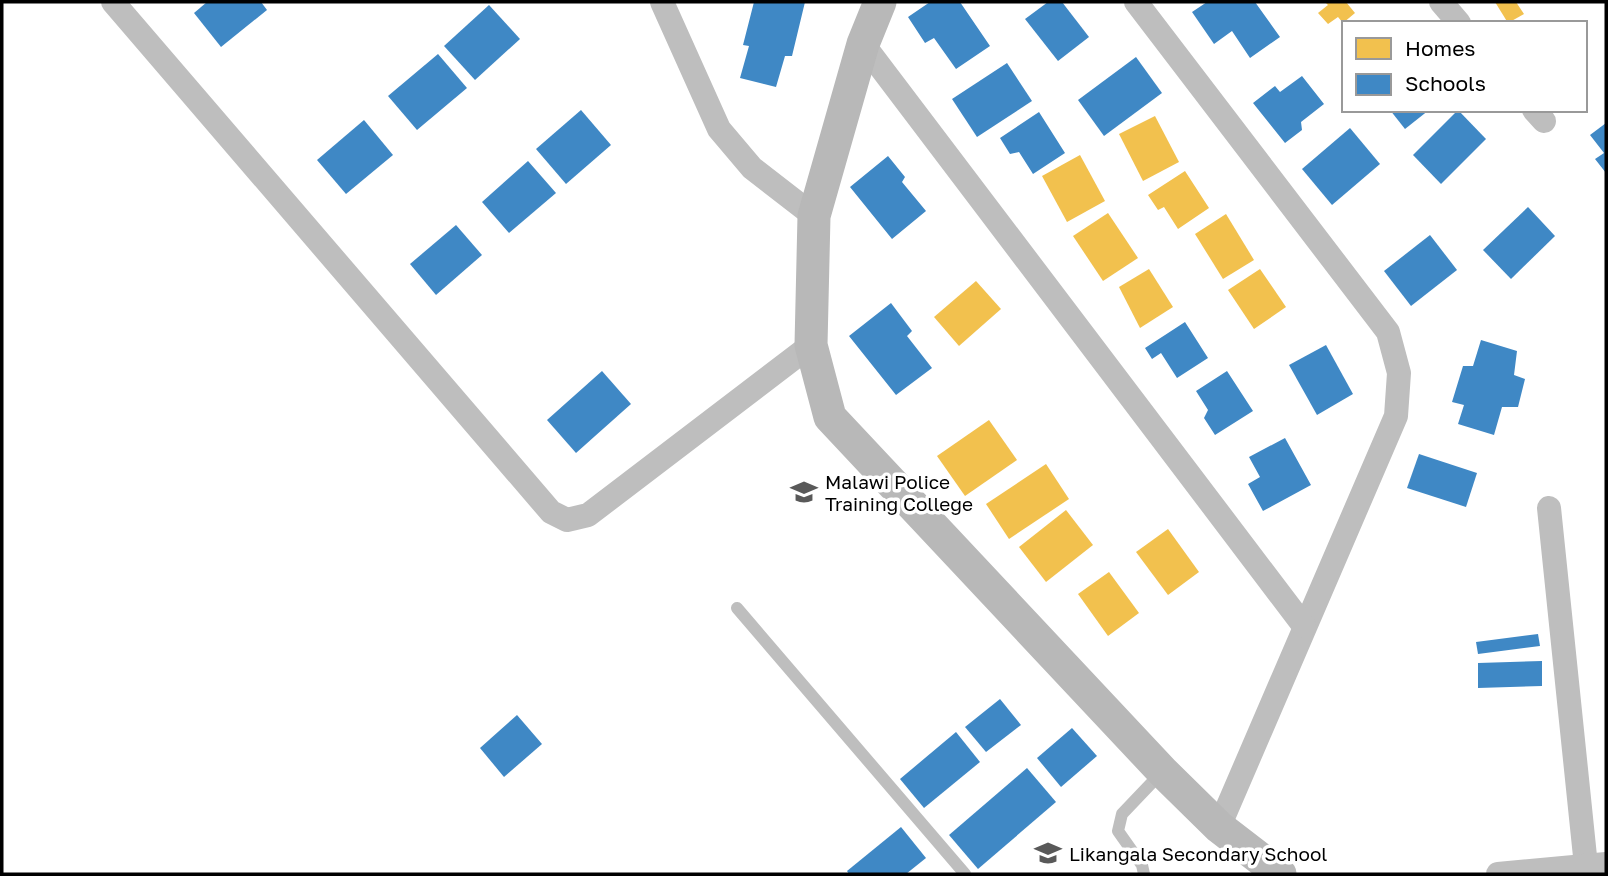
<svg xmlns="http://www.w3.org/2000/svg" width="1608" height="876" viewBox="0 0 1608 876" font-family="'Golos Text',sans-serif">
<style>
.homes{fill:#f2c14e}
.schools{fill:#3f88c5}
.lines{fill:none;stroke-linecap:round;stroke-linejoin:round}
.lane{stroke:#bebebe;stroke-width:12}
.street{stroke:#bebebe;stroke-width:24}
.secondary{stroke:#b8b8b8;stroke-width:33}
.labels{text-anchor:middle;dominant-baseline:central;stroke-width:7;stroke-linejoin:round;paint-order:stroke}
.poi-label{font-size:19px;fill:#000;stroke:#fff;text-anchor:start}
</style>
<rect width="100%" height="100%" fill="#fff"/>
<g class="homes">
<path d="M1325,2H1346L1355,13L1343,23L1338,17L1328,24L1318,13L1328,5Z"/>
<path d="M1495,2H1516L1524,14L1508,23Z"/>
<path d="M1155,116L1179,162L1143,181L1119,134Z"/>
<path d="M1080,155L1105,201L1067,222L1042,176Z"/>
<path d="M1185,171L1209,208L1178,229L1164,207L1158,210L1148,195Z"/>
<path d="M1108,213L1138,258L1103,281L1073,236Z"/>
<path d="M1226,214L1254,260L1223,279L1195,234Z"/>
<path d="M1149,269L1173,307L1140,328L1119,287Z"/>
<path d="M1260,269L1286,307L1254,329L1228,290Z"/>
<path d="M976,281L1001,309L959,346L934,317Z"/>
<path d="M989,420L1017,460L965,496L937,456Z"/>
<path d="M1046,464L1069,499L1009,539L986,504Z"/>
<path d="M1066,510L1093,545L1046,582L1019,547Z"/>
<path d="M1168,529L1199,572L1168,595L1136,552Z"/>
<path d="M1109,572L1139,613L1108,636L1078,594Z"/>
</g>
<g class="schools">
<path d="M207,2H261L267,10L221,47L194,13Z"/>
<path d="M754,2H805L792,56H785L776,87L740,78L749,46L743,45Z"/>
<path d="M930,2H960L990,46L956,69L934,38L925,43L908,17Z"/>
<path d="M1048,2H1062L1089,37L1058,61L1025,19Z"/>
<path d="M1207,2H1255L1280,37L1250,58L1232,31L1214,44L1192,12Z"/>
<path d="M489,5L520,39L475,80L444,46Z"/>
<path d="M438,54L467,88L417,130L388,96Z"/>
<path d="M1136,57L1162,93L1104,136L1078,100Z"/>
<path d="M1007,63L1032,101L977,137L952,99Z"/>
<path d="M1302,76L1324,104L1301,122L1302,130L1285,143L1253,103L1275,86L1280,92Z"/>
<path d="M581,110L611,145L566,184L536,149Z"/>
<path d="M1390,110H1429L1405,129Z"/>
<path d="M1458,110L1486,139L1441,184L1413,155Z"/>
<path d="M1039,112L1065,153L1033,174L1019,152L1010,154L1000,138Z"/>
<path d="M364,120L393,155L346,194L317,160Z"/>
<path d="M1606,123V173L1595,159L1604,153L1590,135Z"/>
<path d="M1350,128L1380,164L1332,205L1302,169Z"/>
<path d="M888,156L905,177L902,182L926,211L892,239L850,187Z"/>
<path d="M528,161L556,193L509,233L482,202Z"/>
<path d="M1528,207L1555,236L1511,279L1483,250Z"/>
<path d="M456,225L482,255L436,295L410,264Z"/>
<path d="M1430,235L1457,270L1411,306L1384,271Z"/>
<path d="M891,303L912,331L907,336L932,368L896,395L849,336Z"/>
<path d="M1185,322L1208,358L1177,378L1161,353L1152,359L1145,348Z"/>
<path d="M1481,340L1517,351L1514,375L1525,379L1518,407H1502L1494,435L1458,424L1464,405L1452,402L1463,366H1473Z"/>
<path d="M1326,345L1353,394L1317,415L1289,365Z"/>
<path d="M602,371L631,404L576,453L547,420Z"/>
<path d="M1227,371L1253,411L1215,435L1204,418L1208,410L1196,391Z"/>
<path d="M1285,438L1311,485L1263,511L1248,484L1260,477L1249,457Z"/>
<path d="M1419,454L1477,473L1466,507L1407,488Z"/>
<path d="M1538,634L1540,646L1478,654L1476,642Z"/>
<path d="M1542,661V686L1478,688V663Z"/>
<path d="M1000,699L1021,725L986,752L965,727Z"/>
<path d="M517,715L542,744L504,777L480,748Z"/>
<path d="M1072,728L1097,756L1061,787L1037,758Z"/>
<path d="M956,732L980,762L924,808L900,779Z"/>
<path d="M1027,768L1056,802L978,869L949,835Z"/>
<path d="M901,827L926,858L906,874H849L847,871Z"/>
</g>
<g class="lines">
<g class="lane">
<path d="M737,608L965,874"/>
<path d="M1144,874L1142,865L1118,831L1122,814L1162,772"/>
</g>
<g class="street">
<path d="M113,2L551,512L567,520L588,515L811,345"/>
<path d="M662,2L719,129L752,168L814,216"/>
<path d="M1136,2L1388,332L1399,373L1396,416L1219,827"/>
<path d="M1441,2L1459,23"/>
<path d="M863,44L1304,626"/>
<path d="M1534,110L1544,121"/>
<path d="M1549,508L1586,866"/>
<path d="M1498,874L1606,864"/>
</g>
<path class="secondary" d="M880,2L863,44L814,216L811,345L830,417L1163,772L1219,827L1280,874"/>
</g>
<defs>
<symbol id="university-bare" viewBox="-9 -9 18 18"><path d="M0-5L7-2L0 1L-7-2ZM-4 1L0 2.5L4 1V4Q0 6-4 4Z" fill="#595959" stroke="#fff" stroke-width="2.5" paint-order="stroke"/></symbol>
<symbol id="school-bare" viewBox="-9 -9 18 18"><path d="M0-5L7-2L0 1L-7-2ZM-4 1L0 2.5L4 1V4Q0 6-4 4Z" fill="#595959" stroke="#fff" stroke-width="2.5" paint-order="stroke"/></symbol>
</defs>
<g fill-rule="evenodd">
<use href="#university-bare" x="785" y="473" width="38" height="38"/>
<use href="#school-bare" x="1029" y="834" width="38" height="38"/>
</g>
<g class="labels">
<g class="poi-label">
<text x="825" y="481">Malawi Police<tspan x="825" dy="22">Training College</tspan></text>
<text x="1069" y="853">Likangala Secondary School</text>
</g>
</g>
<rect width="1608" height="876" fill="none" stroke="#000000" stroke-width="7"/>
<rect x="1342" y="21" width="245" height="91" fill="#ffffff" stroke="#999999" stroke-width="2"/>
<rect x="1356" y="38" width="35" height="21" fill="#f2c14e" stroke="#999999" stroke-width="2"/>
<text x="1405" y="56" font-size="21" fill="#000000">Homes</text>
<rect x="1356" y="74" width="35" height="21" fill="#3f88c5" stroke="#999999" stroke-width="2"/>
<text x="1405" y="91" font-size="21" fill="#000000">Schools</text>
</svg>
